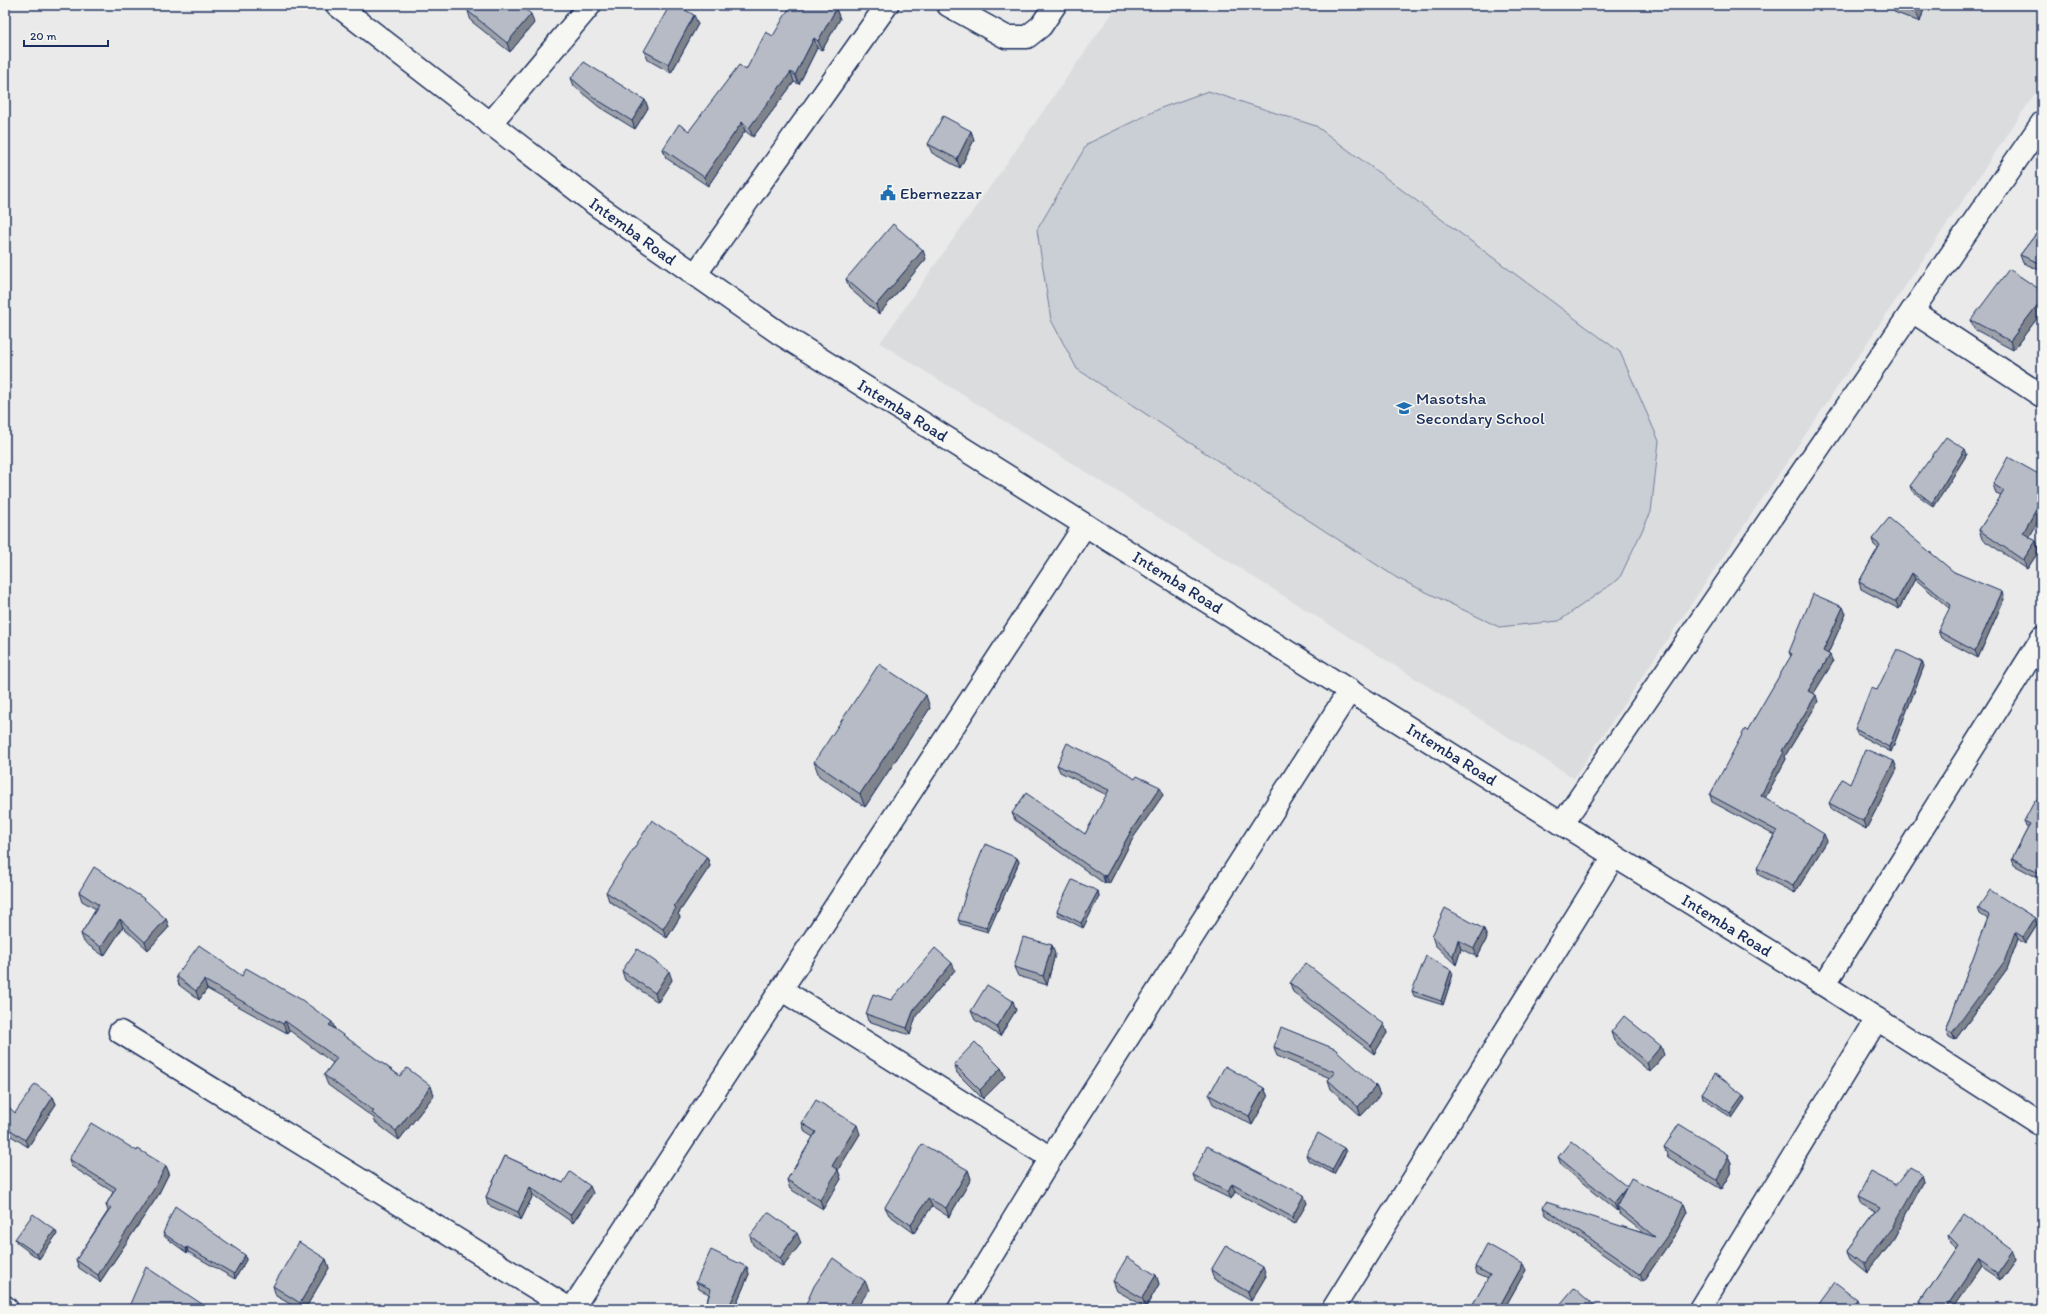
<svg xmlns="http://www.w3.org/2000/svg" width="2047" height="1314" viewBox="0 0 2047 1314" font-family="Itim,sans-serif">
<style>
.built{fill:#dadcde}
.green{fill:#caced5;stroke:#727e9a}
.lines{fill:none;stroke-linecap:round;stroke-linejoin:round}
.minor-casing{stroke:#1b2f5e;stroke-width:25}
.tertiary-casing{stroke:#1b2f5e;stroke-width:25}
.minor{stroke:#f6f6f2;stroke-width:22}
.tertiary{stroke:#f6f6f2;stroke-width:22}
.wall{fill:#9da1aa;stroke:#1b2f5e}
.shaded-wall{fill:#7f838b;stroke:#1b2f5e}
.building{fill:#b6bbc6;stroke:#1b2f5e}
.labels{text-anchor:middle;dominant-baseline:central;stroke-width:3;stroke-linejoin:round;paint-order:stroke}
.poi-label{font-size:17px;fill:#1b2f5e;stroke:#f6f6f2;text-anchor:start}
.street-label{font-size:17px;fill:#1b2f5e;stroke:#f6f6f2}
</style>
<rect width="100%" height="100%" fill="#e9eae9"/>
<filter id="ink" filterUnits="userSpaceOnUse"><feTurbulence type="fractalNoise" baseFrequency=".025" numOctaves="2"/><feDisplacementMap in="SourceGraphic" scale="8" xChannelSelector="R" yChannelSelector="G"/><feConvolveMatrix kernelMatrix="1 2 1 2 8 2 1 2 1" color-interpolation-filters="sRGB"/></filter>
<g filter="url(#ink)">
<path class="built" d="M1118,5H2042V83L1574,778L880,343Z"/>
<path class="green" d="M1208,91L1316,126L1620,352L1659,441L1651,512L1619,579L1559,621L1499,627L1397,578L1077,369L1051,320L1037,230L1087,144L1161,108Z"/>
<g class="lines">
<defs>
<g id="minor">
<path d="M948,5L1006,37H1027L1041,26L1055,5"/>
<path d="M490,124L590,5"/>
<path d="M695,275L887,5"/>
<path d="M1912,311L2042,123"/>
<path d="M1562,824L1912,311L2042,396"/>
<path d="M1824,985L2042,638"/>
<path d="M782,990L1051,1158"/>
<path d="M120,1032L570,1309"/>
<path d="M5,1307L7,1309"/>
<path d="M572,1309L1085,525"/>
<path d="M959,1309L1051,1158L1350,690"/>
<path d="M1333,1309L1614,856"/>
<path d="M1700,1309L1877,1019"/>
</g>
<path id="tertiary" d="M337,5L599,207L779,333L1562,824L1824,985L2042,1125"/>
</defs>
<use href="#minor" class="minor-casing"/>
<use href="#tertiary" class="tertiary-casing"/>
<use href="#minor" class="minor"/>
<use href="#tertiary" class="tertiary"/>
</g>
<g class="wall">
<path d="M1891,5H1925L1920,22L1894,12Z"/>
<path d="M836,9L840,19L822,50L817,48L799,84L794,82L753,137L745,131L708,186L666,158L663,149L689,131L746,70L773,36Z"/>
<path d="M468,11L534,23L510,52L471,21Z"/>
<path d="M698,24L671,73L648,60L644,51Z"/>
<path d="M571,78L645,100L648,108L635,129L599,107L574,86Z"/>
<path d="M971,131L974,140L960,168L932,153L928,144Z"/>
<path d="M2042,223V271L2023,263L2020,255L2036,234Z"/>
<path d="M926,259L879,314L849,288L846,279Z"/>
<path d="M2042,291V312L2013,350L1974,329L1971,320Z"/>
<path d="M1967,454L1934,507L1912,491L1910,486Z"/>
<path d="M2042,476V514L2029,537L2036,541L2039,551L2027,569L1982,539L1979,530L2001,496L1996,494L1993,484Z"/>
<path d="M1872,539L1954,572L2004,599L1978,658L1941,638L1938,631L1950,609L1915,579L1899,609L1861,589L1859,582L1878,548L1874,545Z"/>
<path d="M1846,614L1828,653L1833,662L1813,694L1818,702L1785,756L1786,759L1765,798L1827,841L1795,893L1759,875L1757,868L1774,835L1712,802L1710,795L1791,657L1789,652Z"/>
<path d="M1924,666L1891,752L1857,734L1855,729L1877,690Z"/>
<path d="M930,708L865,807L819,776L814,762Z"/>
<path d="M1894,761L1897,769L1866,829L1832,810L1829,803L1850,784Z"/>
<path d="M1057,765L1135,779L1163,795L1133,838L1109,884L1106,882L1105,884L1015,820L1012,813L1085,834L1107,795L1060,772Z"/>
<path d="M2042,804V880L2014,865L2012,859L2028,828L2026,827L2024,821Z"/>
<path d="M707,857L710,866L678,914L680,917L667,938L609,901L606,892Z"/>
<path d="M1017,858L1019,862L988,932L960,924L958,920Z"/>
<path d="M1098,891L1099,896L1083,928L1058,915L1057,911Z"/>
<path d="M79,892L166,919L169,927L148,950L123,927L104,956L84,942L81,934L96,909L82,901Z"/>
<path d="M1978,908L2035,918L2037,925L2025,944L2018,939L2007,969L1955,1040L1949,1037L1946,1030L1988,919L1980,914Z"/>
<path d="M1484,929L1487,938L1477,957L1461,949L1456,965L1435,945L1432,936Z"/>
<path d="M1055,954L1047,985L1018,976L1014,967Z"/>
<path d="M955,970L916,1016L910,1035L868,1021L866,1014L891,1000Z"/>
<path d="M622,971L672,980L658,1002L625,980Z"/>
<path d="M1453,974L1443,1005L1414,996L1412,991Z"/>
<path d="M176,976H242L332,1022L335,1030L400,1076L434,1095L399,1140L375,1122L374,1118L328,1085L324,1075L333,1063L289,1030L287,1033L207,989L199,1000L179,985Z"/>
<path d="M1290,983L1384,1024L1387,1033L1374,1054L1293,992Z"/>
<path d="M1016,1010L1000,1036L975,1020L971,1011Z"/>
<path d="M1611,1032L1664,1055L1650,1072L1614,1041Z"/>
<path d="M1274,1047L1376,1086L1380,1095L1361,1116L1331,1089L1328,1080L1330,1078L1277,1056Z"/>
<path d="M954,1064L1001,1068L1005,1077L983,1099L957,1073Z"/>
<path d="M1264,1088L1268,1097L1252,1125L1213,1104L1209,1095Z"/>
<path d="M1702,1093L1745,1099L1732,1118L1703,1098Z"/>
<path d="M53,1097L56,1104L28,1147L5,1132V1103L15,1113Z"/>
<path d="M802,1123L860,1134L838,1170L841,1179L823,1209L790,1189L787,1180L813,1137L805,1132Z"/>
<path d="M1664,1147L1727,1154L1731,1163V1172L1721,1189L1668,1157Z"/>
<path d="M1344,1148L1346,1152L1334,1174L1308,1160L1306,1155Z"/>
<path d="M137,1151L166,1166L169,1173L157,1197L100,1282L79,1268L76,1260L108,1211L106,1205L113,1192L71,1166L69,1159Z"/>
<path d="M505,1156L563,1183L593,1193L573,1223L533,1195L521,1220L488,1205L486,1197Z"/>
<path d="M1558,1157L1627,1187L1684,1204L1687,1212L1676,1233L1643,1282L1546,1215L1543,1207L1644,1233L1620,1214L1618,1209L1617,1211L1561,1165Z"/>
<path d="M968,1170L971,1179L949,1217L932,1206L914,1233L889,1215L885,1207Z"/>
<path d="M1922,1174L1924,1181L1894,1237L1867,1272L1850,1258L1847,1251L1876,1212L1861,1204L1858,1196L1896,1185Z"/>
<path d="M1193,1175L1307,1203L1295,1224L1235,1192L1231,1199L1196,1182Z"/>
<path d="M55,1230L57,1234L39,1259L17,1243L15,1239Z"/>
<path d="M163,1233L245,1255L246,1260L235,1279L188,1252L187,1253L165,1237Z"/>
<path d="M1948,1235L2013,1250L2016,1258L2000,1280L1982,1268L1954,1309H1922L1920,1302L1956,1248L1950,1243Z"/>
<path d="M750,1236L801,1243L783,1267L753,1245Z"/>
<path d="M326,1259L329,1268L305,1309H299L276,1296L273,1286Z"/>
<path d="M747,1267L749,1274L734,1309H705L709,1294L699,1289L696,1282Z"/>
<path d="M1475,1267L1526,1270L1504,1309H1470L1488,1279L1477,1274Z"/>
<path d="M1211,1270L1266,1276L1251,1301L1214,1279Z"/>
<path d="M1156,1275L1159,1284L1146,1307L1117,1291L1113,1281Z"/>
<path d="M130,1304L203,1309H132Z"/>
</g>
<g class="shaded-wall">
<path d="M1919,5H1925L1920,22L1916,13Z"/>
<path d="M836,9L840,19L822,50L818,41Z"/>
<path d="M531,14L534,23L510,52L507,43Z"/>
<path d="M694,15L698,24L671,73L668,64Z"/>
<path d="M814,38L817,48L799,84L795,75Z"/>
<path d="M791,72L794,82L753,137L749,128Z"/>
<path d="M645,100L648,108L635,129L632,121Z"/>
<path d="M742,122L745,131L708,186L704,177Z"/>
<path d="M971,131L974,140L960,168L957,159Z"/>
<path d="M923,250L926,259L879,314L876,305Z"/>
<path d="M2042,299V312L2013,350L2010,341Z"/>
<path d="M1965,449L1967,454L1934,507L1932,503Z"/>
<path d="M2042,499V514L2027,542L2023,533Z"/>
<path d="M2036,541L2039,551L2027,569L2023,560Z"/>
<path d="M1912,573L1915,579L1899,609L1896,602Z"/>
<path d="M2002,592L2004,599L1978,658L1975,651Z"/>
<path d="M1843,607L1846,614L1826,658L1823,651Z"/>
<path d="M1830,655L1833,662L1811,698L1808,691Z"/>
<path d="M1922,662L1924,666L1891,752L1889,747Z"/>
<path d="M926,695L930,708L865,807L860,794Z"/>
<path d="M1816,695L1818,702L1785,756L1786,759L1763,802L1761,795L1782,751Z"/>
<path d="M1894,761L1897,769L1866,829L1863,821Z"/>
<path d="M1160,787L1163,795L1133,838L1109,884L1106,876L1131,831Z"/>
<path d="M1824,834L1827,841L1795,893L1793,886Z"/>
<path d="M707,857L710,866L678,914L680,917L667,938L663,929L674,906Z"/>
<path d="M1017,858L1019,862L988,932L986,928Z"/>
<path d="M2042,870V878L2040,874Z"/>
<path d="M1104,875L1106,882L1105,884L1103,876Z"/>
<path d="M1098,891L1099,896L1083,928L1081,923Z"/>
<path d="M2035,918L2037,925L2025,944L2023,937Z"/>
<path d="M120,919L123,927L104,956L101,947Z"/>
<path d="M166,919L169,927L148,950L145,942Z"/>
<path d="M1484,929L1487,938L1477,957L1474,948Z"/>
<path d="M2015,932L2018,939L2007,969L1955,1040L1952,1033Z"/>
<path d="M1458,940L1461,949L1456,965L1453,956Z"/>
<path d="M1052,945L1055,954L1047,985L1043,976Z"/>
<path d="M952,963L955,970L916,1016L910,1035L907,1028L914,1009Z"/>
<path d="M1451,970L1453,974L1443,1005L1441,1001Z"/>
<path d="M669,971L672,980L658,1002L655,993Z"/>
<path d="M204,980L207,989L199,1000L196,991Z"/>
<path d="M1013,1001L1016,1010L1000,1036L997,1027Z"/>
<path d="M285,1021L289,1030L287,1033L283,1024Z"/>
<path d="M332,1022L336,1031L329,1025Z"/>
<path d="M1384,1024L1387,1033L1374,1054L1371,1046Z"/>
<path d="M1661,1046L1664,1055L1650,1072L1647,1063Z"/>
<path d="M1001,1068L1005,1077L983,1099L980,1090Z"/>
<path d="M431,1086L434,1095L399,1140L396,1131Z"/>
<path d="M1376,1086L1380,1095L1361,1116L1358,1107Z"/>
<path d="M1264,1088L1268,1097L1252,1125L1249,1116Z"/>
<path d="M1743,1095L1745,1099L1732,1118L1730,1113Z"/>
<path d="M53,1097L56,1104L28,1147L25,1140Z"/>
<path d="M857,1125L860,1134L838,1170L841,1179L823,1209L820,1200L832,1166Z"/>
<path d="M1344,1148L1346,1152L1334,1174L1332,1170Z"/>
<path d="M1727,1154L1731,1163V1172L1721,1189L1717,1180Z"/>
<path d="M166,1166L169,1173L157,1197L100,1282L98,1275Z"/>
<path d="M968,1170L971,1179L949,1217L946,1208Z"/>
<path d="M1922,1174L1924,1181L1894,1237L1867,1272L1864,1264Z"/>
<path d="M1232,1184L1235,1192L1231,1199L1228,1192Z"/>
<path d="M590,1186L593,1193L573,1223L570,1215Z"/>
<path d="M530,1187L533,1195L521,1220L518,1212Z"/>
<path d="M1626,1188L1617,1206L1618,1209L1617,1211L1614,1203Z"/>
<path d="M1304,1195L1307,1203L1295,1224L1292,1217Z"/>
<path d="M928,1198L932,1206L914,1233L911,1225Z"/>
<path d="M1684,1204L1687,1212L1676,1233L1643,1282L1640,1274Z"/>
<path d="M55,1230L57,1234L39,1259L37,1254Z"/>
<path d="M797,1233L801,1243L783,1267L780,1258Z"/>
<path d="M187,1247L188,1252L187,1253L186,1249Z"/>
<path d="M2013,1250L2016,1258L2000,1280L1997,1273Z"/>
<path d="M245,1255L246,1260L235,1279L234,1274Z"/>
<path d="M326,1259L329,1268L305,1309H303L300,1303Z"/>
<path d="M1979,1260L1982,1268L1954,1309H1946Z"/>
<path d="M1523,1264L1526,1270L1504,1309H1498Z"/>
<path d="M747,1267L749,1274L734,1309H728Z"/>
<path d="M1263,1267L1266,1276L1251,1301L1248,1292Z"/>
<path d="M1156,1275L1159,1284L1146,1307L1142,1298Z"/>
<path d="M865,1281L869,1290L856,1309H846Z"/>
<path d="M1858,1300L1861,1309H1852Z"/>
<path d="M202,1304L203,1309H199Z"/>
</g>
<g class="building">
<path d="M473,5H520L531,14L507,43L468,11Z"/>
<path d="M670,5H676L694,15L668,64L644,51Z"/>
<path d="M791,5H829L836,9L818,41L814,38L795,75L791,72L749,128L742,122L704,177L663,149L679,124L689,131L739,65L746,70L766,32L773,36Z"/>
<path d="M1895,5H1919L1916,13Z"/>
<path d="M584,62L645,100L632,121L596,99L571,78Z"/>
<path d="M943,116L971,131L957,159L928,144Z"/>
<path d="M2042,223V264L2020,255L2036,234Z"/>
<path d="M893,224L923,250L876,305L846,279Z"/>
<path d="M2009,269L2042,291V299L2010,341L1971,320Z"/>
<path d="M1946,437L1965,449L1932,503L1910,486Z"/>
<path d="M2008,457L2042,476V499L2023,533L2036,541L2023,560L1979,530L2004,491L1993,484Z"/>
<path d="M1889,518L1954,572L2002,592L1975,651L1938,631L1951,605L1912,573L1896,602L1859,582L1880,545L1872,539Z"/>
<path d="M1813,594L1843,607L1823,651L1830,655L1808,691L1816,695L1782,751L1784,752L1761,795L1824,834L1793,886L1757,868L1777,831L1710,795L1745,729L1747,731L1792,654L1789,652Z"/>
<path d="M1897,649L1922,662L1889,747L1855,729L1871,688L1877,690Z"/>
<path d="M879,664L926,695L860,794L814,762Z"/>
<path d="M1067,743L1117,767L1135,779L1137,776L1160,787L1131,831L1106,876L1104,875L1103,876L1012,813L1026,793L1085,834L1109,790L1057,765Z"/>
<path d="M1865,749L1894,761L1863,821L1829,803L1842,779L1850,784Z"/>
<path d="M2035,800L2042,804V870L2040,874L2012,859L2030,824L2024,821Z"/>
<path d="M652,820L707,857L674,906L676,908L663,929L606,892Z"/>
<path d="M985,844L1017,858L986,928L958,920L967,889Z"/>
<path d="M94,867L143,898L166,919L145,942L120,919L101,947L81,934L99,905L79,892Z"/>
<path d="M1072,880L1098,891L1081,923L1057,911Z"/>
<path d="M1990,890L2035,918L2023,937L2015,932L2004,962L1952,1033L1946,1030L1989,915L1978,908Z"/>
<path d="M1445,908L1484,929L1474,948L1458,940L1453,956L1432,936Z"/>
<path d="M1023,937L1052,945L1043,976L1014,967Z"/>
<path d="M199,945L242,976L246,968L302,1000L332,1022L329,1025L400,1076L407,1068L431,1086L396,1131L372,1113L374,1111L324,1075L337,1058L285,1021L283,1024L204,980L196,991L176,976Z"/>
<path d="M935,948L952,963L914,1009L907,1028L866,1014L873,994L891,1000Z"/>
<path d="M637,949L669,971L655,993L622,971Z"/>
<path d="M1426,956L1451,970L1441,1001L1412,991Z"/>
<path d="M1305,963L1384,1024L1371,1046L1290,983Z"/>
<path d="M987,985L1013,1001L997,1027L971,1011Z"/>
<path d="M1624,1016L1661,1046L1647,1063L1611,1032Z"/>
<path d="M1281,1027L1335,1049L1376,1086L1358,1107L1328,1080L1335,1072L1274,1047Z"/>
<path d="M975,1042L1001,1068L980,1090L954,1064Z"/>
<path d="M1225,1066L1264,1088L1249,1116L1209,1095Z"/>
<path d="M1715,1074L1743,1095L1730,1113L1702,1093Z"/>
<path d="M35,1084L53,1097L25,1140L5,1126V1103L15,1113Z"/>
<path d="M816,1100L857,1125L832,1166L838,1170L820,1200L787,1180L816,1132L802,1123Z"/>
<path d="M91,1123L137,1151L138,1149L166,1166L154,1189L98,1275L76,1260L111,1208L106,1205L116,1188L69,1159Z"/>
<path d="M1679,1124L1727,1154V1162L1717,1180L1664,1147Z"/>
<path d="M1318,1133L1344,1148L1332,1170L1306,1155Z"/>
<path d="M1571,1141L1627,1187L1631,1178L1684,1204L1674,1226L1640,1274L1543,1207L1546,1202L1655,1237L1617,1206L1626,1188L1614,1203L1558,1157Z"/>
<path d="M922,1144L968,1170L946,1208L928,1198L911,1225L885,1207Z"/>
<path d="M1207,1146L1304,1195L1292,1217L1232,1184L1228,1192L1193,1175Z"/>
<path d="M505,1156L563,1183L570,1172L590,1186L570,1215L530,1187L518,1212L486,1197Z"/>
<path d="M1910,1167L1922,1174L1891,1229L1864,1264L1847,1251L1880,1207L1858,1196L1871,1172L1896,1185Z"/>
<path d="M175,1206L245,1255L234,1274L187,1247L186,1249L163,1233Z"/>
<path d="M768,1212L797,1233L780,1258L750,1236Z"/>
<path d="M1963,1213L2013,1250L1997,1273L1979,1260L1946,1309H1930L1920,1302L1958,1245L1948,1235Z"/>
<path d="M33,1214L55,1230L37,1254L15,1239Z"/>
<path d="M299,1242L326,1259L300,1303L273,1286Z"/>
<path d="M1487,1244L1523,1264L1498,1309H1470L1490,1275L1475,1267Z"/>
<path d="M1226,1245L1263,1267L1248,1292L1211,1270Z"/>
<path d="M711,1250L747,1267L728,1309H705L711,1289L696,1282Z"/>
<path d="M1127,1257L1156,1275L1142,1298L1113,1281Z"/>
<path d="M833,1258L865,1281L846,1309H804L814,1286Z"/>
<path d="M146,1267L202,1304L199,1309H142L130,1304Z"/>
<path d="M1836,1283L1858,1300L1852,1309H1817Z"/>
<path d="M1574,1288L1597,1308L1596,1309H1559L1558,1307Z"/>
<path d="M332,1304L341,1309H328Z"/>
</g>
</g>
<defs>
<symbol id="civic-bare" viewBox="-9 -9 18 18"><path d="M-.6-6.5H3V-4.5H.6V-3L4-1V1h2V6H-6V1h2V-1L-.6-3ZM-1.2 2.5V6h2.4V2.5Z" fill="#1f6fb2" stroke="#f6f6f2" stroke-width="2.5" paint-order="stroke"/></symbol>
<symbol id="school-bare" viewBox="-9 -9 18 18"><path d="M0-5L7-2L0 1L-7-2ZM-4 1L0 2.5L4 1V4Q0 6-4 4Z" fill="#1f6fb2" stroke="#f6f6f2" stroke-width="2.5" paint-order="stroke"/></symbol>
</defs>
<g fill-rule="evenodd">
<use href="#civic-bare" x="877" y="182" width="22" height="22"/>
<use href="#school-bare" x="1393" y="397" width="22" height="22"/>
</g>
<g class="labels">
<g class="poi-label">
<text x="900" y="193">Ebernezzar</text>
<text x="1416" y="398">Masotsha<tspan x="1416" dy="20">Secondary School</tspan></text>
</g>
<g class="street-label">
<text transform="translate(633 231) rotate(36)">Intemba Road</text>
<text transform="translate(903 410) rotate(32)">Intemba Road</text>
<text transform="translate(1178 582) rotate(32)">Intemba Road</text>
<text transform="translate(1452 754) rotate(32)">Intemba Road</text>
<text transform="translate(1727 925) rotate(32)">Intemba Road</text>
</g>
</g>
<rect width="2047" height="1314" fill="none" stroke="#f6f6f2" stroke-width="20"/>
<rect x="10" y="10" width="2027" height="1294" fill="none" stroke="#1b2f5e" stroke-width="1.5" filter="url(#ink)"/>
<path d="M24 40v6h84v-6" fill="none" stroke="#1b2f5e" stroke-width="2"/>
<text x="30" y="40" font-size="12" fill="#1b2f5e" stroke="#f6f6f2" stroke-width="3" paint-order="stroke">20 m</text>
</svg>
